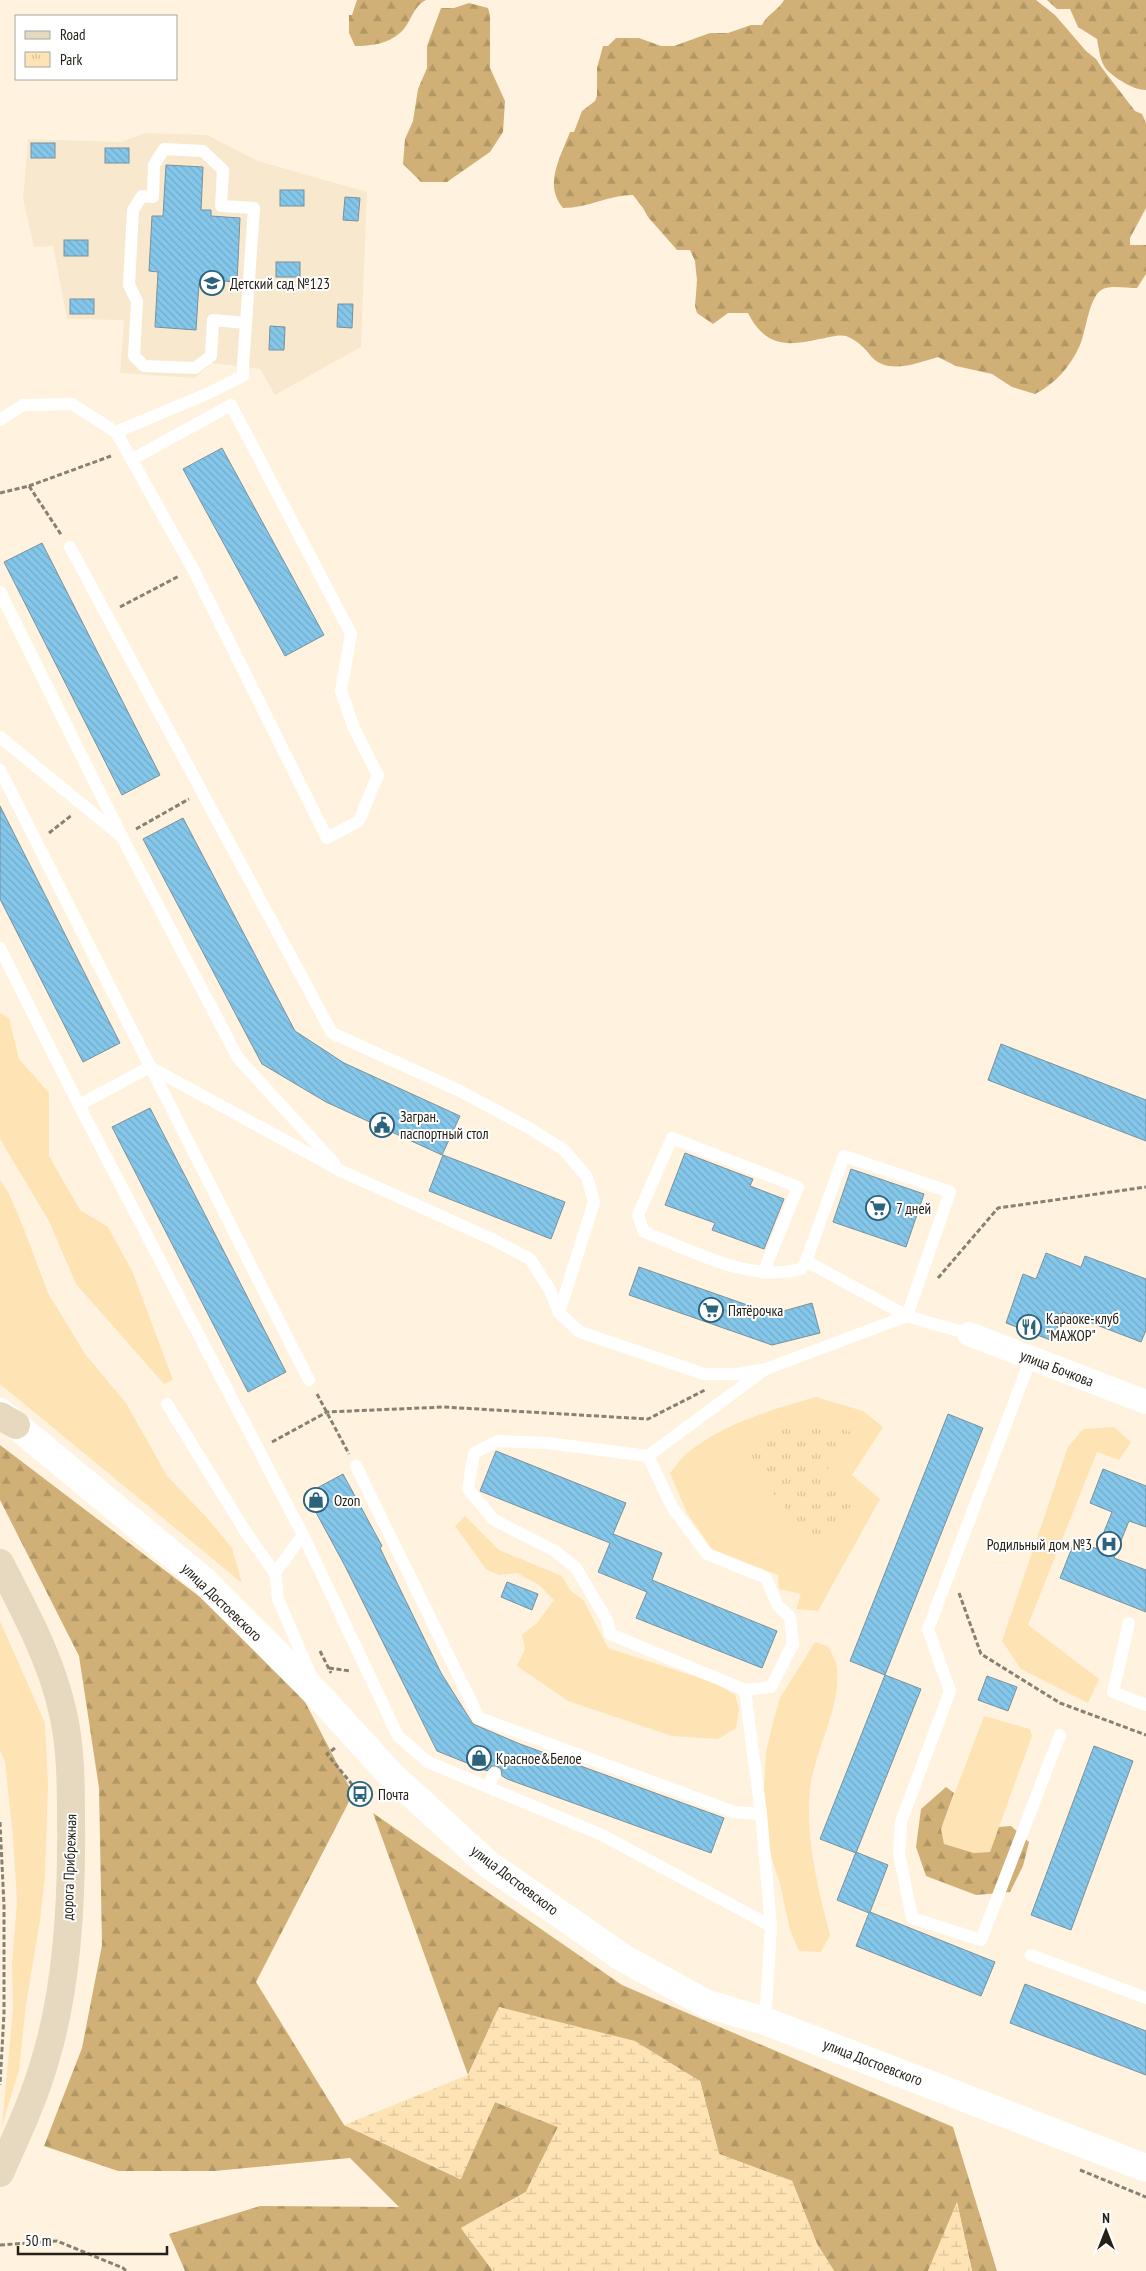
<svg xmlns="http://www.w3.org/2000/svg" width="1146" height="2271" viewBox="0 0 1146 2271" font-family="'PT Sans Narrow',sans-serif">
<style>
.built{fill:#f8e9ce}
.grass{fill:#fee3b4}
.forest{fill:url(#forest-firs)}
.wetland{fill:url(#wetland-marsh)}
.park{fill:url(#park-tufts)}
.building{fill:url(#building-back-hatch);stroke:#7b909b}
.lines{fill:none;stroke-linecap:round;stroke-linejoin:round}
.path{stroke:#888173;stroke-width:3;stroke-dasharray:5 2.5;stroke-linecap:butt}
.service{stroke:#fff;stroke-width:12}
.minor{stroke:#fff;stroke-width:24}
.tertiary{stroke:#fff;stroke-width:28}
.secondary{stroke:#e6d9bf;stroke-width:28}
.labels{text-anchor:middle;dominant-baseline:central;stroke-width:4;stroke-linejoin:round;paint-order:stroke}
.poi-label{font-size:15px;fill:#252119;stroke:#fff;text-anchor:start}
.street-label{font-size:15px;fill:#252119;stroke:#fff}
</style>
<defs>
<pattern id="forest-firs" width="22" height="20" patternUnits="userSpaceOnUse" patternTransform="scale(1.25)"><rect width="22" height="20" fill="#d0b076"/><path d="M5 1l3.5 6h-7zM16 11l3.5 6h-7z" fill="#b29766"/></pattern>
<pattern id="wetland-marsh" width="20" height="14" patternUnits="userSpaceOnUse" patternTransform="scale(1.25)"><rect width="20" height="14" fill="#fee3b4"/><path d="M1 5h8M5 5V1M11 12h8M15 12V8" fill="none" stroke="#dac29a"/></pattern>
<pattern id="park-tufts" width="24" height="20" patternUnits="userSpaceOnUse" patternTransform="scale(1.25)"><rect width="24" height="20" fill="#fee3b4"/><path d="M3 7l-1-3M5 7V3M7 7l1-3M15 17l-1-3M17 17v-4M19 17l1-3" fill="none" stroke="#dac29a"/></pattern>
<pattern id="building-back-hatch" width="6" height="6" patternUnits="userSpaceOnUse" patternTransform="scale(1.25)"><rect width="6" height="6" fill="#84c7ea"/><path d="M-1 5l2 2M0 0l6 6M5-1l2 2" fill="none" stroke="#72abc8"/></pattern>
</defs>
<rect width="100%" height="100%" fill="#fff3df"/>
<path class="built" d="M145,133L207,135L258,161L367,192L361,347L275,395L260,369L212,363L194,378L120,373L124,320L67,319L53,246L34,247L23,199L28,139L121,142Z"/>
<g class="grass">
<path d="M0,1013L9,1018L19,1059L49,1093V1156L80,1210L108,1227L133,1273L173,1380L164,1384L76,1284L49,1221L0,1139Z"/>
<path d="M0,1180L8,1192L22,1224L48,1293L85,1354L126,1403L167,1476L208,1519L232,1548L242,1583L0,1384Z"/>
<path d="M816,1397L863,1411L883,1427L852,1475L880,1499L818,1611L796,1609L801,1594L779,1589L778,1575L712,1549L687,1513L670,1473C675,1467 680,1460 685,1455C721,1424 771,1410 816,1397Z"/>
<path d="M1114,1427L1131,1442L1119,1460L1097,1452L1028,1625L1099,1679L1088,1703L1021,1669L1002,1641L1068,1447L1083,1429Z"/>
<path d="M465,1516L499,1550L562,1576L570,1590L584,1601L608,1648L718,1684L735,1695L739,1709L736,1728L718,1739L672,1736L568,1701L517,1666L525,1649L522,1635L537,1623L554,1600L539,1585L517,1573L499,1575L486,1569L455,1526Z"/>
<path d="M0,1621L45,1723L48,1785L45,1876L40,1920L26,2005L19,2070L2,2126L13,2009L12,1963L17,1902L13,1837L5,1762L0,1750Z"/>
<path d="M815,1642L828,1646C831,1653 836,1660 837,1667C841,1710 815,1748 810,1789C805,1839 818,1888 830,1935L821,1952L799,1951L790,1930L780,1884L762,1827L766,1752L773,1722L780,1698Z"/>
<path d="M984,1716L1030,1729L1032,1736L990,1852L974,1853L944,1844L941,1829Z"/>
</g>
<g class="forest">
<path d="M357,0H426C412,7 411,24 400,33C387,44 371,46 355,46L349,33V15H352Z"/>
<path d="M784,0H1036L1055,15L1086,51L1096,59L1102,68L1135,111L1142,114L1146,123V208L1130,238V245H1146V274L1137,288C1127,288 1111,285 1103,289C1089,295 1086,332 1080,345C1071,366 1055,384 1035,394L1012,387L992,374L956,366L938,357C917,363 887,376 870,355C865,348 855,339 846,336C838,334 827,338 819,339C786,347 765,346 748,313H728L713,324L697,313L695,306L697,281L695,261L690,250H677L648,217L643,208L633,195C609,195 588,208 563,208C543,185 561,156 570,132H574L582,111L595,101L597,96V68L603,46H608L616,38H639L661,46H674L710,33H728L751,25H762C767,14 778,11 784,0Z"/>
<path d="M1047,0H1146V90C1134,90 1116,79 1107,70C1100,63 1099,49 1097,39L1078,27L1070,9H1057Z"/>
<path d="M469,3L488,8L490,15V68L505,101L503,132L490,152L447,182H421L403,164L405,139L413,121L418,89L427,68V46L441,8H454Z"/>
<path d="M0,1445L200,1597L302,1696L353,1794L256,1982L344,2125L460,2179L495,2102L558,2127L526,2192L461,2228L493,2271H185L169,2234L260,2206L399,2207L350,2158L215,2171H118L44,2146L82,2048L102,1945L99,1788L79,1656L0,1500Z"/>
<path d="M946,1787L954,1793L941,1829L944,1844L974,1853L990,1852L999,1827L1011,1826L1029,1842L1023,1866L1010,1892L976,1895L926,1876L916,1847L921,1809Z"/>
<path d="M373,1813L622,1985L953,2127L997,2271H972L957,2203L928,2271H834L817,2244L792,2181L719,2154L700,2081L499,2007L468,2075Z"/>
</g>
<g class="wetland">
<path d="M499,2007L635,2041L700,2081L719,2154L792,2181L817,2244L834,2271H493L461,2228L526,2192L558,2127L495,2102L461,2179L344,2125L468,2075Z"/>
<path d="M957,2202L972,2271H928Z"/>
</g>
<path class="park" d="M815,1421L851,1432L823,1477L853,1504L814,1543L764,1482L746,1444L779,1431Z"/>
<g class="building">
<rect x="31" y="143" width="24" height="15"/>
<rect x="105" y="148" width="24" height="15"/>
<path d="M166,165L203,167L201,210H211V216L240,218L237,282L207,280V284L199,283L196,330L155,327L158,272L149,271L152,216H163Z"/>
<rect x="280" y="190" width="24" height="16"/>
<path d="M345,197L360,198L358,221L343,220Z"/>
<rect x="64" y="240" width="24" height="16"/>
<rect x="276" y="262" width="24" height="15"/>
<rect x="70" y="299" width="24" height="15"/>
<path d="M338,304H353L352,328L337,327Z"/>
<path d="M270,326L285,327L284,350H269Z"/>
<path d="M222,448L324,635L285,656L183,469Z"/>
<path d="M42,543L160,775L122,795L4,562Z"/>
<path d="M0,806L120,1043L83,1062L0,899Z"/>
<path d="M183,818L295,1031L344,1063L460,1116L442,1155L326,1102L262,1064L143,839Z"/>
<path d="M1001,1044L1146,1100V1141L988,1080Z"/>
<path d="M150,1108L286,1372L248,1392L112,1127Z"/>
<path d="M685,1153L753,1179L750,1186L784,1199L764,1249L712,1230L715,1223L665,1205Z"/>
<path d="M443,1155L565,1202L551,1239L429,1191Z"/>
<path d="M851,1169L924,1194L906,1247L833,1222Z"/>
<path d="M1046,1253L1081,1267L1085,1256L1146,1279V1330L1141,1342L1063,1312L1053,1341L1006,1323L1023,1274L1036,1279Z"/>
<path d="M639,1267L773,1314L812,1303L820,1333L772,1345L629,1295Z"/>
<path d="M948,1414L983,1428L885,1675L850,1661Z"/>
<path d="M496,1451L626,1503L613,1534L662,1553L652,1580L777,1631L762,1668L636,1618L647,1592L598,1572L610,1543L480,1491Z"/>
<path d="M1103,1469L1146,1486V1527L1129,1521L1114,1558L1146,1570V1612L1060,1578L1075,1540L1097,1549L1112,1512L1090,1503Z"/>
<path d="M343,1474L382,1546L380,1548L441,1673L473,1724L520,1744L724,1818L711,1853L507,1779L502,1776L501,1769L496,1766H492L487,1771L437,1751L345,1566L306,1494Z"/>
<path d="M507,1582L538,1594L532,1610L501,1597Z"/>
<path d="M885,1675L921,1689L856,1853L820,1839Z"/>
<path d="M987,1676L1017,1687L1008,1711L978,1700Z"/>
<path d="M1094,1746L1133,1761L1071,1930L1031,1915Z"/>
<path d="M856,1852L888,1865L870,1912L995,1962L981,1996L856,1946L869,1913L837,1900Z"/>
<path d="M1025,1984L1146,2031V2075L1010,2023Z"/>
</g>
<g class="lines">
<g class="path">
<path d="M29,486L111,456"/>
<path d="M0,493L29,486L62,536"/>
<path d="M120,607L179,576"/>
<path d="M136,829L189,799"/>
<path d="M49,833L72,815"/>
<path d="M938,1278L998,1208L1146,1187"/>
<path d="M317,1394L349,1454"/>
<path d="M272,1442L327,1412L444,1407L648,1419L705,1390"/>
<path d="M959,1593L981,1654L1060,1703L1146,1735"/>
<path d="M320,1651L331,1673"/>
<path d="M329,1668L350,1671"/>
<path d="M335,1748L327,1754L360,1794"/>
<path d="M0,1822L4,1906V2013L0,2085"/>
<path d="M1080,2170L1146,2197"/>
<path d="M0,2245L57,2241L123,2268L126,2271"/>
</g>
<g class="service">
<path d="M0,420L23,405L72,404L116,432L193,569L327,838L359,821L378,775L354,728L341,691L351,634L231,405L131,460"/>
<path d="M116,432L209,393L243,376V366L254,208L221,206L223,170L203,151L164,149L154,165L153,197L142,196L133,210L129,285L137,301L134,356L144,366L195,368L211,356L213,320L246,323"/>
<path d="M70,547L332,1033L460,1091L529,1128L564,1150L587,1177L594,1202L559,1313"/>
<path d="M0,592L122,837L0,737"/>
<path d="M0,770L309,1380"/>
<path d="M122,837L238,1058L334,1163"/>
<path d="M0,948L79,1105L150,1067L341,1171L494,1240L530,1259L550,1290L559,1313L580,1332L704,1374H737L766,1369L907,1316"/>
<path d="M79,1105L303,1535L398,1736L428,1762L602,1835L771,1926"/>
<path d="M806,1261L844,1156L950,1192L907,1316"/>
<path d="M763,1273L798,1187L672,1138L638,1215L644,1232C691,1250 749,1283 801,1269L806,1261L907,1316L969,1334"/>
<path d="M1031,1358L928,1629L950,1691L901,1822L899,1853L912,1918L981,1940L1060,1735"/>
<path d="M167,1404L247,1534L275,1573"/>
<path d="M648,1456L672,1507L707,1554L766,1578L778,1606L790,1617L793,1644L771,1687L745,1690"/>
<path d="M356,1466L479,1718L734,1812L761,1814L771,1926L765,2021"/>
<path d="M303,1535L275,1573L278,1599L312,1678"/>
<path d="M1129,1623L1113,1692L1146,1705"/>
<path d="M489,1787L494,1774"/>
<path d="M761,1814L745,1690L610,1634L607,1620L576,1568L555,1551L494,1520L468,1489L474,1453L498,1441L547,1443L648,1456L764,1370"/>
<path d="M1031,1955L1146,1998"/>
</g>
<path class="minor" d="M969,1334L1146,1402"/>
<path class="tertiary" d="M0,1412L204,1581L320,1697L390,1774L488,1864L623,1958L707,2004L765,2021L1146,2168"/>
<g class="secondary">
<path d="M0,1416L16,1425"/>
<path d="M0,1563C24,1610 50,1657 62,1709C71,1745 71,1785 71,1821C72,1898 68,1984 46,2057C35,2097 17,2135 0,2173"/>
</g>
</g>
<defs>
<symbol id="school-ring" viewBox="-11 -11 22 22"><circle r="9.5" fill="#fff" stroke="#2b637d" stroke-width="1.5"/><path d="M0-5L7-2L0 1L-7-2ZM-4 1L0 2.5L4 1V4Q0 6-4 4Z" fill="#2b637d"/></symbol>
<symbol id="civic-ring" viewBox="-11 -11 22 22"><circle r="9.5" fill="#fff" stroke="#2b637d" stroke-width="1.5"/><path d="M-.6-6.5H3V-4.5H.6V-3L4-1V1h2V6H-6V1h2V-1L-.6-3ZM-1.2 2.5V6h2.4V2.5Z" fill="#2b637d"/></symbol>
<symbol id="supermarket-ring" viewBox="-11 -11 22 22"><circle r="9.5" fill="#fff" stroke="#2b637d" stroke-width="1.5"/><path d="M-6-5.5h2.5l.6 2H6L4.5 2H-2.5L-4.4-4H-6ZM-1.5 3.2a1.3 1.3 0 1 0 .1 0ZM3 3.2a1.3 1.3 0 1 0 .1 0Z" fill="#2b637d"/></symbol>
<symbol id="restaurant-ring" viewBox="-11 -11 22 22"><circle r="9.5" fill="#fff" stroke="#2b637d" stroke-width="1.5"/><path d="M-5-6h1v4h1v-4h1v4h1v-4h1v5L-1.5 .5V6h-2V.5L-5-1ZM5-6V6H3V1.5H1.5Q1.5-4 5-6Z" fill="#2b637d"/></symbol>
<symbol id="shop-ring" viewBox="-11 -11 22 22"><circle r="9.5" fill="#fff" stroke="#2b637d" stroke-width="1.5"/><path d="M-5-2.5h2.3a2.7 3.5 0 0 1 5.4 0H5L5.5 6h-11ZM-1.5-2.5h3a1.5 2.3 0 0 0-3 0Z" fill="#2b637d"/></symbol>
<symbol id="hospital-ring" viewBox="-11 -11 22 22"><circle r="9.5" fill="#fff" stroke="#2b637d" stroke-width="1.5"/><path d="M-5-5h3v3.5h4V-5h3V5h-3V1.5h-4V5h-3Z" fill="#2b637d"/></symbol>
<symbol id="bus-ring" viewBox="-11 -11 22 22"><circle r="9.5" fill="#fff" stroke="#2b637d" stroke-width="1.5"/><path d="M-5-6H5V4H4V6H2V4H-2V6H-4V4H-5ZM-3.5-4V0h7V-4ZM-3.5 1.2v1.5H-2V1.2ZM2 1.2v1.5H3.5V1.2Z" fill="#2b637d"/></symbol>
</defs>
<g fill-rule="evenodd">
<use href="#school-ring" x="198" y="269" width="28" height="28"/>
<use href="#civic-ring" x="368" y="1111" width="28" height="28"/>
<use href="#supermarket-ring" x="864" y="1194" width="28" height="28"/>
<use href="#supermarket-ring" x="697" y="1296" width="28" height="28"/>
<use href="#restaurant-ring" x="1015" y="1313" width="28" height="28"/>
<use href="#shop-ring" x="302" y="1486" width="28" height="28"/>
<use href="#hospital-ring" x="1095" y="1530" width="28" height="28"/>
<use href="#shop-ring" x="465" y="1744" width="28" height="28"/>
<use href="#bus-ring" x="346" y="1780" width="28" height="28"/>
</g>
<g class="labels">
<g class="poi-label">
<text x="230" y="283">Детский сад №123</text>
<text x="400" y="1116">Загран.<tspan x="400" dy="17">паспортный стол</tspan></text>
<text x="896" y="1208">7 дней</text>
<text x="728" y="1310">Пятёрочка</text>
<text x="1046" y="1318">Караоке-клуб<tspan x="1046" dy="17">"МАЖОР"</tspan></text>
<text x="334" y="1500">Ozon</text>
<text x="1092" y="1544" text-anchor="end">Родильный дом №3</text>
<text x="496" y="1758">Красное&amp;Белое</text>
<text x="378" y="1794">Почта</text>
</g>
<g class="street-label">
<text transform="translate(1057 1368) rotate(21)">улица Бочкова</text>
<text transform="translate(222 1602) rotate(44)">улица Достоевского</text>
<text transform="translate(69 1867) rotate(-88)">дорога Прибрежная</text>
<text transform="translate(515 1880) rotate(37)">улица Достоевского</text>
<text transform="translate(873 2062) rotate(21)">улица Достоевского</text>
</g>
</g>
<rect x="15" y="15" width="162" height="65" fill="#ffffff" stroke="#a8a6a3"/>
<rect x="25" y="31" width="25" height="8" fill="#e6d9bf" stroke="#a8a6a3"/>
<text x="60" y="40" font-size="15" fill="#252119">Road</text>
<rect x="25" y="52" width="25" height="15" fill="url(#park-tufts)" stroke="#a8a6a3"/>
<text x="60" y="65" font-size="15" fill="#252119">Park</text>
<g transform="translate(1106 2231)" stroke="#ffffff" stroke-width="4" paint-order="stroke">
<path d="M0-4L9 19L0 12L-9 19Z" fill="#252119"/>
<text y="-8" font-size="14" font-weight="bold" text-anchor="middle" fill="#252119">N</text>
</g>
<path d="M18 2246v8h149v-8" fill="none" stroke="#252119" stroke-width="2.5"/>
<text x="25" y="2246" font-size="15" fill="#252119" stroke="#ffffff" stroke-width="4" paint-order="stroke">50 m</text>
</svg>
